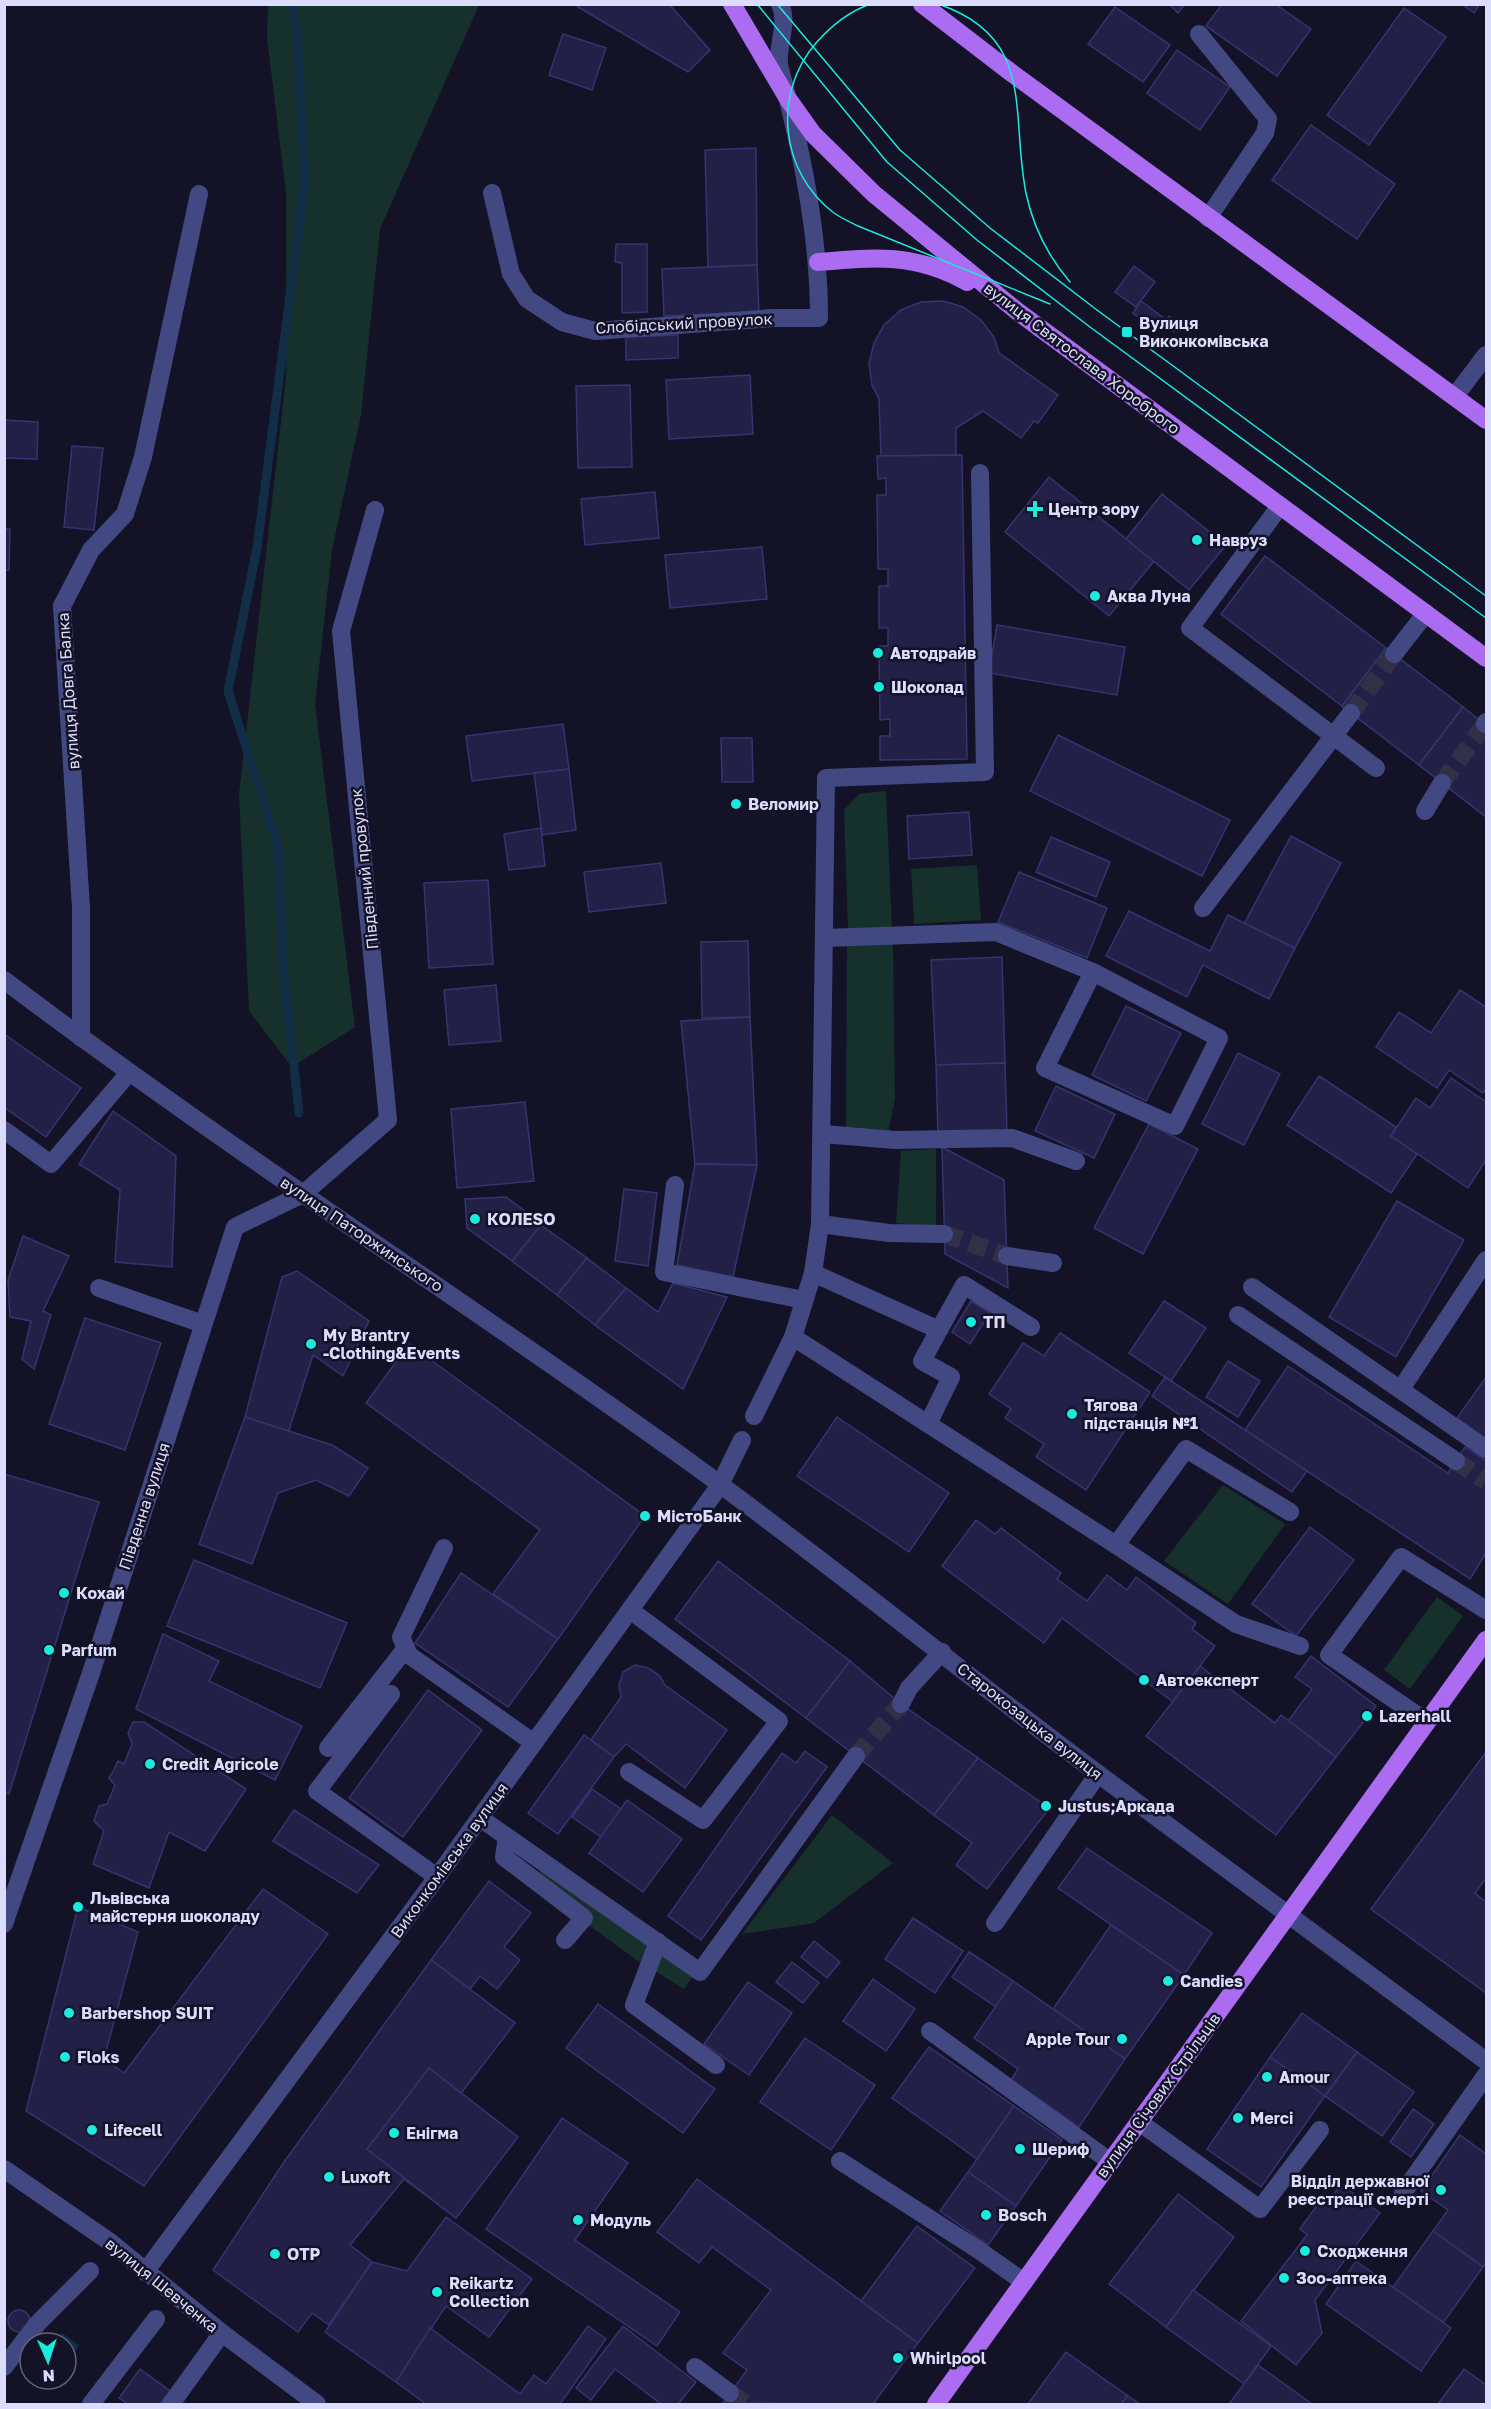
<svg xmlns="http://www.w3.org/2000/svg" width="1491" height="2409" viewBox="0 0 1491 2409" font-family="'Golos Text',sans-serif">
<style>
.green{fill:#16312c}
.water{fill:#122e47}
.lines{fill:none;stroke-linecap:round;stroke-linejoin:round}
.stream{stroke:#122e47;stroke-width:9}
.building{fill:#222047;stroke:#363470;stroke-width:1.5}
.minor-tunnel{stroke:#313047;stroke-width:18;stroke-dasharray:18 9;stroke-linecap:butt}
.minor{stroke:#424982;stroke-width:18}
.major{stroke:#ab6cf2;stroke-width:18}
.tram{stroke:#19ebde;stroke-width:1.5}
.poi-dot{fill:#19ebde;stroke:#131227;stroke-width:2}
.labels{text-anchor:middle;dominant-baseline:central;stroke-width:5;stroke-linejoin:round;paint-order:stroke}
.street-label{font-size:16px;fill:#dcddfc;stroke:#131227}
.poi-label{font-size:16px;font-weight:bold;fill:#dcddfc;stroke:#131227;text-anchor:start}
</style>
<rect width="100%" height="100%" fill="#131227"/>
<g class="green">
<path d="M268,5H479L380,229L361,415L332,550L315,704L355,1027L292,1067L249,1011L239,794L286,377V193L267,38Z"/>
<path d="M886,791L892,929L848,930L844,810L859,794Z"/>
<path d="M977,865L981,920L914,924L911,869Z"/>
<path d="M847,943H893L895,1099L888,1134L846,1128Z"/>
<path d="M936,1149V1227L896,1223L901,1151Z"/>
<path d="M1223,1485L1285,1524L1228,1604L1164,1561Z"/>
<path d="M1437,1597L1463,1616L1410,1689L1384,1670Z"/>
<path d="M832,1815L893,1863L814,1923L742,1934Z"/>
<path d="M536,1859L654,1943L645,1966L586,1923L541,1880Z"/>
<path d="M662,1948L695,1973L684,1989L653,1970Z"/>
</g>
<path class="water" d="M62,2333L79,2345L66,2364V2343H55Z"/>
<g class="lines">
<path class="stream" d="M292,4L297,30L305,181L257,548L228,691L278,846L284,975L299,1113"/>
</g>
<g class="building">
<path d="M573,4H669L710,50L688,72Z"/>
<path d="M1169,4H1185L1178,13Z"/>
<path d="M1222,4H1275L1311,29L1277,76L1206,26Z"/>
<path d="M1462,4H1480L1474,13Z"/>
<path d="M1115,7L1170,45L1143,82L1088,44Z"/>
<path d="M1404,8L1446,37L1369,145L1327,115Z"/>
<path d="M563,34L606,48L592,90L549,75Z"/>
<path d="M1177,50L1230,87L1200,130L1147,93Z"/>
<path d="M1311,125L1395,184L1357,239L1272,180Z"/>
<path d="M756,148L757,265L708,267L705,150Z"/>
<path d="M616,244H647V312L622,313V263L615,262Z"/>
<path d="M757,265L759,312L664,316L662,269Z"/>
<path d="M1134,266L1155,282L1136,307L1115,292Z"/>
<path d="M943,301L963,307L981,320L994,337L999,353L1058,395L1038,423L1034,421L1021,438L983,411L956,428V455L881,456L879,399L872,385L869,364L874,343L884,325L901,310L921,302Z"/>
<path d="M1141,301L1165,319L1156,331L1133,313Z"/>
<path d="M1169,316L1179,324L1174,332L1163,324Z"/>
<path d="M678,335V358L626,360V337Z"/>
<path d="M750,375L753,434L669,439L666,380Z"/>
<path d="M630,385L632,467L578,468L576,386Z"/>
<path d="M4,420L38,422L37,459L4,458Z"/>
<path d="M72,446L103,448L94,530L64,527Z"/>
<path d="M962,455L967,759L880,760V736H890V719L880,720L879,646H888V628H879V586H888V569H878L877,495H886V478L878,479L877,456Z"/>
<path d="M1049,477L1154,561L1109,616L1005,532Z"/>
<path d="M655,492L659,538L585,545L581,499Z"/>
<path d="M1162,494L1226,545L1189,590L1126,539Z"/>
<path d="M4,529H10L9,570H4Z"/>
<path d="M762,547L767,599L670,608L665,555Z"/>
<path d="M1265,556L1386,648L1342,706L1221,614Z"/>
<path d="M997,625L1125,647L1117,695L989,673Z"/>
<path d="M1386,648L1463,707L1419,765L1342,706Z"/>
<path d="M1463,707L1486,725V817L1419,765Z"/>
<path d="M563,724L569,769L472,781L466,736Z"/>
<path d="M1058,735L1230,820L1202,876L1030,791Z"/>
<path d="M721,738H752L753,782H722Z"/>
<path d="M569,769L576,830L542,835L534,773Z"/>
<path d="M969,812L972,855L909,859L907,816Z"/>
<path d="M541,828L545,866L509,870L504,834Z"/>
<path d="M1291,836L1341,863L1295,948L1244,924Z"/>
<path d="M1051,837L1110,862L1096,897L1036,872Z"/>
<path d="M661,863L666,903L589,912L584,872Z"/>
<path d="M1019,872L1107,908L1087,958L998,922Z"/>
<path d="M488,880L493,964L429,968L424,883Z"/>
<path d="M1129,911L1210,951L1228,915L1295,948L1269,999L1203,965L1187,997L1106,956Z"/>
<path d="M748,941L750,1017L702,1018L701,942Z"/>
<path d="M1002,957L1005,1063L936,1065L931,960Z"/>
<path d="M496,985L501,1041L449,1045L444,990Z"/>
<path d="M1460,990L1486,1007V1089L1483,1093L1449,1070L1437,1088L1376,1047L1399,1012L1431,1033Z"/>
<path d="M1126,1006L1181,1033L1146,1101L1092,1075Z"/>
<path d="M750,1017L757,1165L695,1164L681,1021Z"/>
<path d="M4,1034L81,1088L46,1137L4,1107Z"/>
<path d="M1238,1053L1280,1074L1244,1145L1202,1124Z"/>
<path d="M1005,1063L1007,1133L938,1135L936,1065Z"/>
<path d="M1319,1076L1396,1127L1391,1136L1417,1154L1391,1193L1287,1125Z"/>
<path d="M1451,1078L1486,1102V1160L1468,1188L1391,1136L1416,1098L1430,1108Z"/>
<path d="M1056,1086L1115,1114L1094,1158L1035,1131Z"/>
<path d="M525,1102L534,1181L457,1188L451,1109Z"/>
<path d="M113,1111L176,1156L172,1267L115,1262L120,1190L79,1164Z"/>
<path d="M1149,1124L1198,1149L1143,1254L1094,1228Z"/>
<path d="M942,1147L1004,1180L1008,1288L945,1254Z"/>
<path d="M695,1164L757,1165L733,1277L677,1265Z"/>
<path d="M624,1189L657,1193L648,1266L615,1261Z"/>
<path d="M506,1197L542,1224L512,1261L467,1228L465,1199Z"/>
<path d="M1397,1201L1464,1240L1396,1357L1329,1317Z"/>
<path d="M541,1225L587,1258L557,1295L512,1261Z"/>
<path d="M23,1236L69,1256L43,1311L51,1315L34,1369L22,1359L31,1321L10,1317L8,1280Z"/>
<path d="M587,1258L626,1288L595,1325L557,1295Z"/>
<path d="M297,1271L369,1321L343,1376L313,1355L288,1433L245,1417L282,1277Z"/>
<path d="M673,1283L727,1297L683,1389L595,1325L626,1288L658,1312Z"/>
<path d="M971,1301L990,1313L970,1344L952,1332Z"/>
<path d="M1164,1301L1206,1328L1171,1381L1129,1353Z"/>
<path d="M85,1318L161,1343L125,1450L49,1424Z"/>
<path d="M1060,1333L1150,1392L1086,1490L1036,1457L1044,1444L1005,1418L1011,1409L989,1394L1023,1343L1044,1356Z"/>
<path d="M409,1344L645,1516L558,1639L493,1594L540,1530L366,1403Z"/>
<path d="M1228,1361L1260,1381L1238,1417L1206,1397Z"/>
<path d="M1288,1366L1448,1473L1465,1447L1486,1461V1553L1470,1579L1245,1430Z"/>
<path d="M1165,1377L1307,1471L1292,1492L1152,1396Z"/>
<path d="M1486,1377V1439L1457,1418Z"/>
<path d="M245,1417L332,1445L368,1468L349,1496L316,1480L278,1493L252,1564L199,1544Z"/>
<path d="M837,1417L949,1493L909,1552L797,1476Z"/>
<path d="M4,1474L99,1502L9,1794L4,1793Z"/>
<path d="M976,1520L995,1534L1001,1528L1061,1573L1057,1579L1087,1601L1107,1575L1127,1590L1136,1577L1196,1623L1192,1629L1215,1646L1173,1702L1062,1618L1044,1643L942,1566Z"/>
<path d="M1310,1527L1354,1560L1296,1636L1252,1604Z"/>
<path d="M194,1560L347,1623L320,1688L167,1626Z"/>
<path d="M718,1561L850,1661L806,1718L675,1619Z"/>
<path d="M461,1573L558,1639L508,1707L415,1643Z"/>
<path d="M163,1634L219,1661L209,1681L302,1726L275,1780L136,1709Z"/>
<path d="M1311,1656L1376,1706L1336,1757L1288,1721L1312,1689L1295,1677Z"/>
<path d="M850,1661L901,1704L978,1758L934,1815L806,1718Z"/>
<path d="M635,1665L648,1668L659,1675L665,1685L727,1730L685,1788L626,1744L614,1757L591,1740L621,1697L619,1685L623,1672Z"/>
<path d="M1200,1666L1275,1723L1281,1715L1336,1757L1276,1835L1146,1736Z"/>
<path d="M428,1690L482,1730L403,1837L349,1798Z"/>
<path d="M133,1722H144L246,1789L205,1851L169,1832L149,1888L93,1864L104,1831L94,1821L99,1806L107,1804L115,1785L109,1778L113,1771L118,1761L124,1764L132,1744L128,1733Z"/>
<path d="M584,1735L614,1757L558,1834L528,1813Z"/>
<path d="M805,1751L827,1767L701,1940L668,1916L782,1753L796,1763Z"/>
<path d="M1486,1752V1878L1475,1893L1486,1902V1993L1371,1909Z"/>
<path d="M978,1758L1046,1806L1048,1810L987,1889L956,1865L972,1843L934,1815Z"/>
<path d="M592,1789L621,1809L601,1837L572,1817Z"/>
<path d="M627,1800L682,1839L643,1892L589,1853Z"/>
<path d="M294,1810L379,1865L357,1893L273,1841Z"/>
<path d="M1087,1848L1212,1933L1184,1975L1058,1888Z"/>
<path d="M489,1881L531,1913L504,1947L520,1960L497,1989L480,1976L470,1989L431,1960Z"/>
<path d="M263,1889L328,1934L144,2186L26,2111L78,1907L138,1932L104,2059L124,2073Z"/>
<path d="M913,1918L963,1951L935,1993L885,1959Z"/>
<path d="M1111,1925L1184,1975L1125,2059L1053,2009Z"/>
<path d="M814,1941L840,1962L827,1978L801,1957Z"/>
<path d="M969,1952L1013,1981L996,2007L952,1977Z"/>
<path d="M431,1960L515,2023L449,2109L506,2149L456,2218L404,2179L350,2245L372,2262L329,2325L312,2313L298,2332L213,2270L284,2162Z"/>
<path d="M792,1962L819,1983L803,2003L776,1982Z"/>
<path d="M873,1979L915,2009L886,2051L843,2021Z"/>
<path d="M1013,1981L1125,2059L1079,2127L1011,2080L1018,2069L974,2038Z"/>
<path d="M748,1982L792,2013L749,2075L704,2044Z"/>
<path d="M598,2004L715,2089L683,2133L566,2048Z"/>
<path d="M1302,2013L1357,2052L1325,2096L1270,2057Z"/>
<path d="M805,2038L875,2085L831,2150L760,2102Z"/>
<path d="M929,2047L1014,2106L977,2159L892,2098Z"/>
<path d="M1357,2052L1414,2092L1382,2136L1325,2096Z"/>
<path d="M1270,2057L1325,2096L1261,2187L1207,2149Z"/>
<path d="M429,2068L518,2137L456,2218L367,2149Z"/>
<path d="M1014,2106L1062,2140L1016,2206L968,2172Z"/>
<path d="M1413,2109L1434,2124L1411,2157L1390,2142Z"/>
<path d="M562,2118L628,2163L575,2240L680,2312L657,2346L486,2229Z"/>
<path d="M1460,2135L1486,2154V2262L1483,2267L1433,2231L1448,2210L1421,2191Z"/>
<path d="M968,2172L1016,2206L988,2245L940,2211Z"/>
<path d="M697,2179L918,2343L873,2404L723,2403L747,2370L723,2353L771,2290L712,2247L699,2263L657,2232Z"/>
<path d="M1341,2184L1380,2213L1315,2300L1322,2333L1296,2365L1241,2321L1307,2235L1300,2229L1320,2201L1326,2205Z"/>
<path d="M1178,2194L1234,2237L1166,2327L1109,2284Z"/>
<path d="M446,2217L532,2279L489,2337L446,2306L396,2382L325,2332L372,2262L407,2271Z"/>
<path d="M917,2226L975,2268L918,2343L861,2301Z"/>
<path d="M1433,2231L1483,2267L1443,2323L1393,2287Z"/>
<path d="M1356,2261L1451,2328L1421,2371L1326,2304Z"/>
<path d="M1193,2290L1271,2346L1244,2384L1166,2327Z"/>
<circle cx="19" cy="2321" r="11"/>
<path d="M588,2326L606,2339L560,2404H426L396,2382L430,2328L520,2394L534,2375L546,2384Z"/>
<path d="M623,2326L696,2382L678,2404H661L615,2369L591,2400L576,2388Z"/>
<path d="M1066,2352L1128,2396L1121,2404H1028Z"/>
<path d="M1258,2365L1312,2404H1229Z"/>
<path d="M140,2369L170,2391L160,2404H128L119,2398Z"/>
<path d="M1464,2369L1486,2385V2404H1438Z"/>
<path d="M1128,2396L1140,2404H1121Z"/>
</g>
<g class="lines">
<g class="minor-tunnel">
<path d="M1351,713L1394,654"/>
<path d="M1442,783L1485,724"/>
<path d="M944,1234L1007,1256"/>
<path d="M1456,1461L1486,1481"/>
<path d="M856,1756L901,1704"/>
<path d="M730,2393L746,2404"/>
</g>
<g class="minor">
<path d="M1199,34L1268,119L1265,133L1208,218"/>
<path d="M492,193L511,274L527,299L562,322L595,331L773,318H819C819,232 801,148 779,65C777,45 789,22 780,4"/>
<path d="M1455,396L1486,355"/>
<path d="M1280,506L1190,628L1376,768"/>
<path d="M1394,654L1426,613"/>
<path d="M1485,724L1486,722"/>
<path d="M1425,811L1442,783"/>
<path d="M1203,908L1351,713"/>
<path d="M825,938L996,932L1093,972L1219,1038L1175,1126L1045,1068L1093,972"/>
<path d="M4,980C228,1149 464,1300 691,1463C830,1564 963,1673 1101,1776C1229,1872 1358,1966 1486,2061"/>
<path d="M81,1038V908L62,606L91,550L125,514L143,457L199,194"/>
<path d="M4,1130L51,1164L128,1074"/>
<path d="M823,1134L895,1140L1012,1138L1076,1161"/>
<path d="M675,1185L664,1272L804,1300"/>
<path d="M820,1224L889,1233L944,1234"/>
<path d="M1007,1256L1053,1263"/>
<path d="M813,1273L939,1330L922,1361L951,1377L928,1424"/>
<path d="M1252,1287L1486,1449"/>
<path d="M99,1288L203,1324"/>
<path d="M1238,1315L1456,1461"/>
<path d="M939,1330L964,1285L1031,1327"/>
<path d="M793,1337L1116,1545L1186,1449L1290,1512"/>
<path d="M1401,1389L1486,1260"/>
<path d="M754,1416L793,1337L813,1273L820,1224L826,778L985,772L980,473"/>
<path d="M1116,1545L1236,1624L1300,1646"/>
<path d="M444,1548L401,1637L409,1655L534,1743"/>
<path d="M391,1694L317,1791L437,1877"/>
<path d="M901,1704L909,1688L942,1652"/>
<path d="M1427,1722L1329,1655L1401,1557L1486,1610"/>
<path d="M328,1748L406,1648"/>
<path d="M629,1772L703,1820L779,1721L630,1610"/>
<path d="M480,1818L700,1972L856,1756"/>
<path d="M507,1837L504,1857L584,1918L565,1940"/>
<path d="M995,1923L1098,1774"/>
<path d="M4,1924L90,1676L235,1227L303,1194L388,1120L341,631L375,510"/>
<path d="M658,1942L634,2005L716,2065"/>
<path d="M930,2031L1111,2162"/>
<path d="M1139,2122L1260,2209L1320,2130"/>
<path d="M840,2161L977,2249L1024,2282"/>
<path d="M4,2169L110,2242L222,2333L317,2404"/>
<path d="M1403,2193L1486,2075"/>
<path d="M145,2272L437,1877L692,1524L720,1485L742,1440"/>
<path d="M4,2367L38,2323L90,2271"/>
<path d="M695,2367L730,2393"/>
<path d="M91,2404L156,2319"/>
<path d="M171,2404L222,2333"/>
</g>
<g class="major">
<path d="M732,4L788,99L813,134L874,194L1017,311L1486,658"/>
<path d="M922,4L1013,74L1486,420"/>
<path d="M818,262C874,257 916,253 967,282"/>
<path d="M936,2404L1486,1640"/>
</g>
<g class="tram">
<path d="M757,4L887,162L977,240L1090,327L1486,618"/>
<path d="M777,4L900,150L990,228L1097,310L1486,596"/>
<path d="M871,4C849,11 831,26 816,43C772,94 780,172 834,213C841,218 850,222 858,226L1050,304"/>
<path d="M938,4C1037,37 1010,114 1026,193C1033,227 1047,255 1070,282"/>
</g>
</g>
<g class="poi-dot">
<rect x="1121" y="326" width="12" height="12" rx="3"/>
<path d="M1032 500h6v6h6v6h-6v6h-6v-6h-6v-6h6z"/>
<circle cx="1197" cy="540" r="6"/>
<circle cx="1095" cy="596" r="6"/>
<circle cx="878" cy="653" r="6"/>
<circle cx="879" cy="687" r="6"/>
<circle cx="736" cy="804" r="6"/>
<circle cx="475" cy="1219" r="6"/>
<circle cx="971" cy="1322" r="6"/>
<circle cx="311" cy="1344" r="6"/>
<circle cx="1072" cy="1414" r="6"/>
<circle cx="645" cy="1516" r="6"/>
<circle cx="64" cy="1593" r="6"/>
<circle cx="49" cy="1650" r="6"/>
<circle cx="1144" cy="1680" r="6"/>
<circle cx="1367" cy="1716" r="6"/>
<circle cx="150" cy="1764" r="6"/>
<circle cx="1046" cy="1806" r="6"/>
<circle cx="78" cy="1907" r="6"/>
<circle cx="1168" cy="1981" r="6"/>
<circle cx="69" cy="2013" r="6"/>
<circle cx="1122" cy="2039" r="6"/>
<circle cx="65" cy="2057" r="6"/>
<circle cx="1267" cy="2077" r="6"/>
<circle cx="1238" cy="2118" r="6"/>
<circle cx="92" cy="2130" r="6"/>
<circle cx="394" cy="2133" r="6"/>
<circle cx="1020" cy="2149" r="6"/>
<circle cx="329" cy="2177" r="6"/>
<circle cx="1441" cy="2190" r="6"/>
<circle cx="986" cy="2215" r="6"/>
<circle cx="578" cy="2220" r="6"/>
<circle cx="1305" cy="2251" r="6"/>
<circle cx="275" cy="2254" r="6"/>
<circle cx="1284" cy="2278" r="6"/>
<circle cx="437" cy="2292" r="6"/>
<circle cx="898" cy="2358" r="6"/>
</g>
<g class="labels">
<g class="street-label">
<text transform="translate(684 323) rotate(-3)">Слобідський провулок</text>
<text transform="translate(1082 358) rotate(37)">вулиця Святослава Хороброго</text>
<text transform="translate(68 691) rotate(-94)">вулиця Довга Балка</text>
<text transform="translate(364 869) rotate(-96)">Південний провулок</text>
<text transform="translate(362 1234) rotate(34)">вулиця Паторжинського</text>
<text transform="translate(144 1506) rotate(-72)">Південна вулиця</text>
<text transform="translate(1030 1721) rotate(38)">Старокозацька вулиця</text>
<text transform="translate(449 1860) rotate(-54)">Виконкомівська вулиця</text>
<text transform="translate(1158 2095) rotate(-54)">вулиця Січових Стрільців</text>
<text transform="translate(162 2285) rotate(39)">вулиця Шевченка</text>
</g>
<g class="poi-label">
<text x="1139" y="323">Вулиця<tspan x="1139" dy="18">Виконкомівська</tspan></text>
<text x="1048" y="509">Центр зору</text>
<text x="1209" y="540">Навруз</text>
<text x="1107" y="596">Аква Луна</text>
<text x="890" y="653">Автодрайв</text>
<text x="891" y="687">Шоколад</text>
<text x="748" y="804">Веломир</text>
<text x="487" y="1219">КОЛЕSO</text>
<text x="983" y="1322">ТП</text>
<text x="323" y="1335">My Brantry<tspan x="323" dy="18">-Clothing&amp;Events</tspan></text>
<text x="1084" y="1405">Тягова<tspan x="1084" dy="18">підстанція №1</tspan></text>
<text x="657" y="1516">МістоБанк</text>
<text x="76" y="1593">Кохай</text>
<text x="61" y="1650">Parfum</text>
<text x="1156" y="1680">Автоексперт</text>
<text x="1379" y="1716">Lazerhall</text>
<text x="162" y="1764">Credit Agricole</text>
<text x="1058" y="1806">Justus;Аркада</text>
<text x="90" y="1898">Львівська<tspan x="90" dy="18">майстерня шоколаду</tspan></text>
<text x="1180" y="1981">Candies</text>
<text x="81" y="2013">Barbershop SUIT</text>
<text x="1110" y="2039" text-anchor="end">Apple Tour</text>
<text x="77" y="2057">Floks</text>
<text x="1279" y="2077">Amour</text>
<text x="1250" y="2118">Merci</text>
<text x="104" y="2130">Lifecell</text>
<text x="406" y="2133">Енігма</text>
<text x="1032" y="2149">Шериф</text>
<text x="341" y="2177">Luxoft</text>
<text x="1429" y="2181" text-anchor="end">Відділ державної<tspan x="1429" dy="18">реєстрації смерті</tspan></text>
<text x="998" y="2215">Bosch</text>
<text x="590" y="2220">Модуль</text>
<text x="1317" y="2251">Сходження</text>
<text x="287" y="2254">OTP</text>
<text x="1296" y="2278">Зоо-аптека</text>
<text x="449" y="2283">Reikartz<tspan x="449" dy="18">Collection</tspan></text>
<text x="910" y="2358">Whirlpool</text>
</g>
</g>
<rect width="1491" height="2409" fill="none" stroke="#dcddfc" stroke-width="12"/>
<g transform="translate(48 2361) rotate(177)"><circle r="28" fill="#131227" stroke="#63637c" stroke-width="1.5"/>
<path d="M0-4.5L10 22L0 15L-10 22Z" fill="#19ebde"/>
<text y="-9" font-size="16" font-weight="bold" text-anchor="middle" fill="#dcddfc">N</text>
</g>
</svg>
